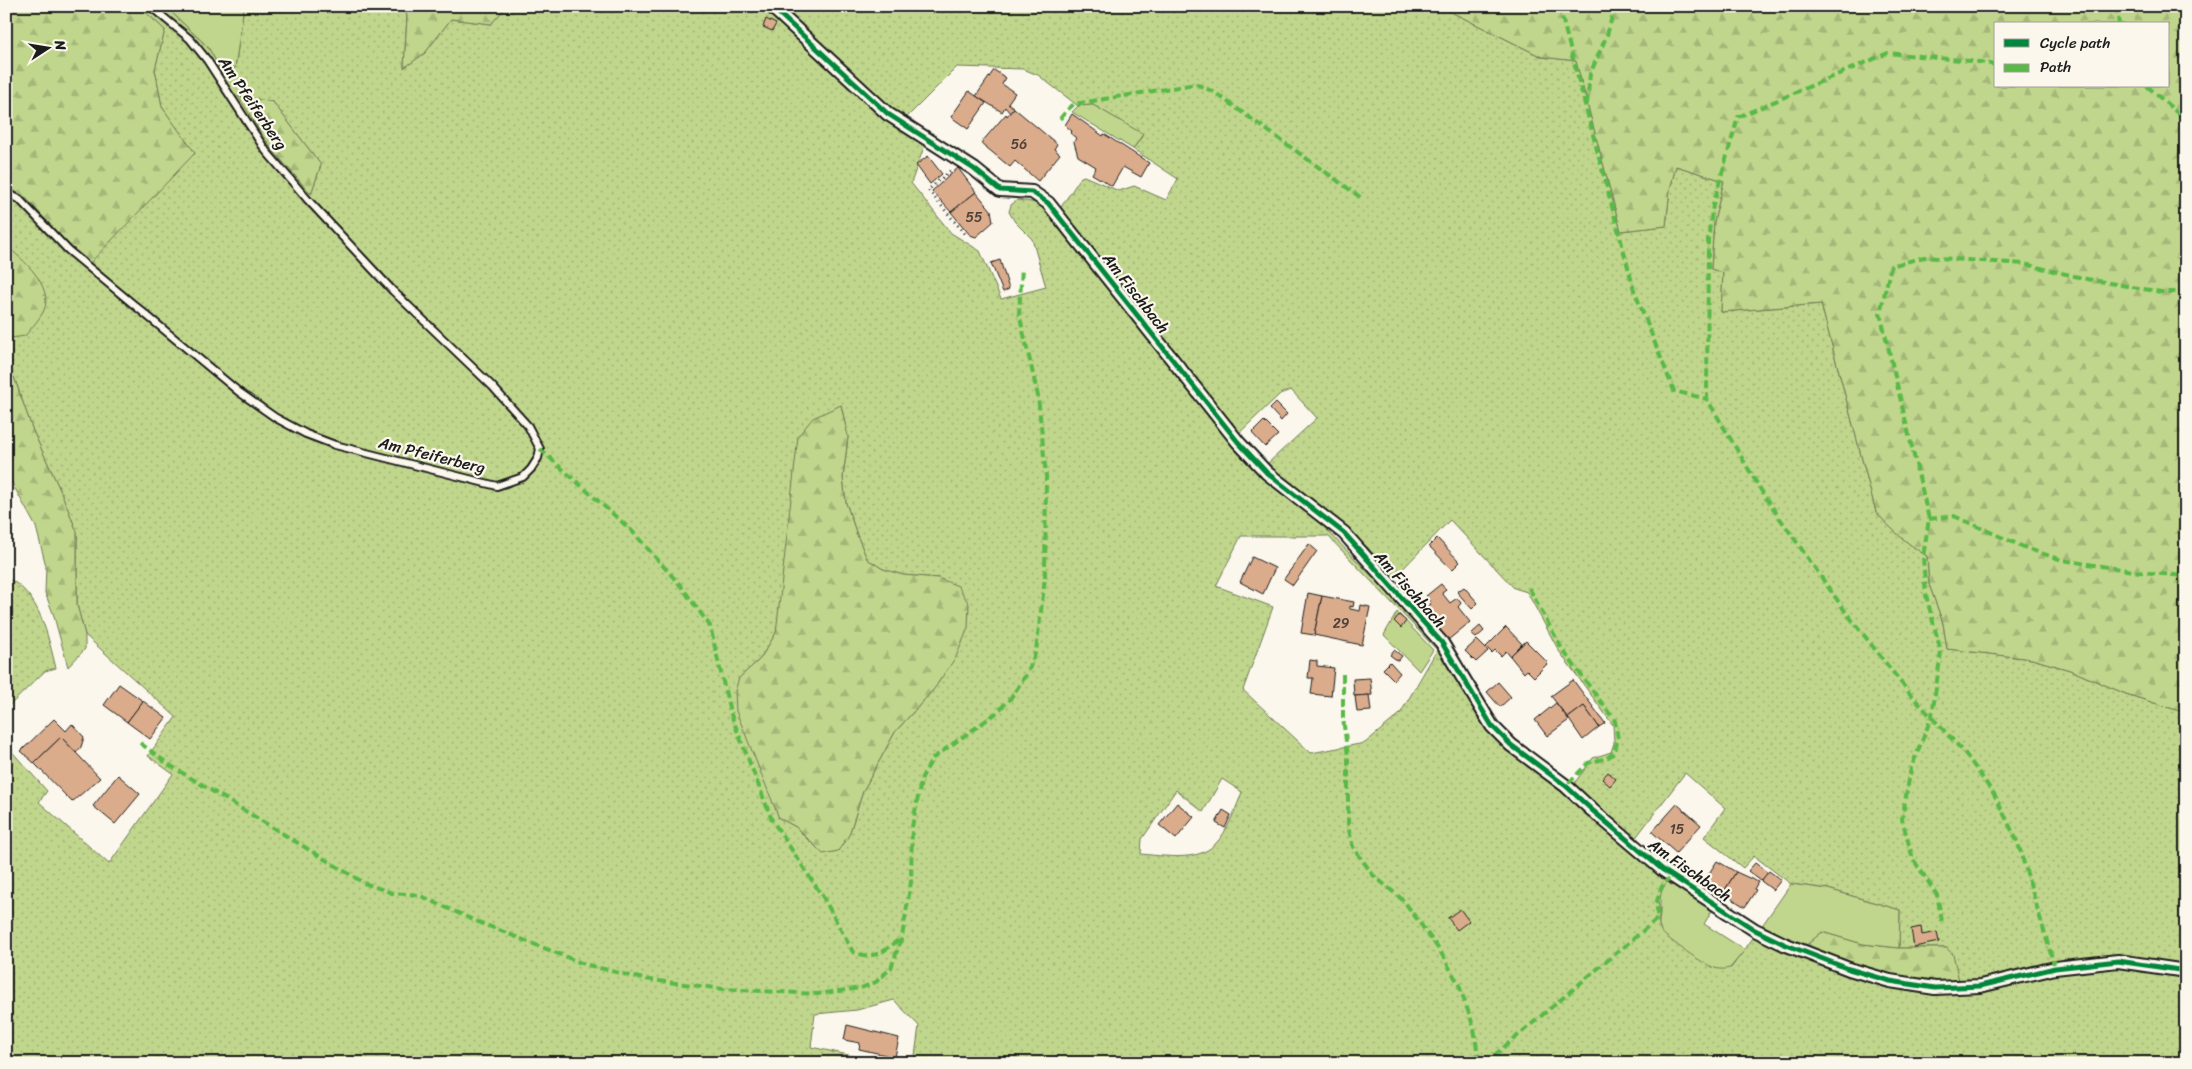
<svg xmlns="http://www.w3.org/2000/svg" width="2192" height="1069" viewBox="0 0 2192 1069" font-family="Sriracha,sans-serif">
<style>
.grass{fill:url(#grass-dots);stroke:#6e7954;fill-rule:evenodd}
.forest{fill:url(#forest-firs);stroke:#6e7954;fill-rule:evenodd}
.green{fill:#c0d68c;stroke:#6e7954}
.building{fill:#dbac8c;stroke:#1c1c1c}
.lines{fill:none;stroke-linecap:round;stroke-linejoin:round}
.service-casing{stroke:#1c1c1c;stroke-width:10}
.minor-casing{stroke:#1c1c1c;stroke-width:16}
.path{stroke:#1c1c1c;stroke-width:3;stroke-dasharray:1 4;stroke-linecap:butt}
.service{stroke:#fbf7ec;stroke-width:6}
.minor{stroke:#fbf7ec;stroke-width:12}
.quiet{stroke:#58b947;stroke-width:4;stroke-dasharray:8 4;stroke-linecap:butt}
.cycleway-casing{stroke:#fbf7ec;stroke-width:8}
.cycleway{stroke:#00873e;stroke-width:5}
.labels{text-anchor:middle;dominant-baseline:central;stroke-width:4.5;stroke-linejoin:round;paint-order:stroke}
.number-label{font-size:14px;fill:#4c4038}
.street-label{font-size:16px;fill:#1c1c1c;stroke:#fbf7ec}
</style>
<defs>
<pattern id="grass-dots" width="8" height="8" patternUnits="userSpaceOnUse" patternTransform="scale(1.25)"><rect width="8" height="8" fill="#c0d68c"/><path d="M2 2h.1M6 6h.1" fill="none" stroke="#a4b778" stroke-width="1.8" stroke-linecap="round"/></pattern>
<pattern id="forest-firs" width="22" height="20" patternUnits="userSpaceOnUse" patternTransform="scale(1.25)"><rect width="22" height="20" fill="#c0d68c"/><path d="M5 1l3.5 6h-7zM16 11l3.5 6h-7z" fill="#a4b778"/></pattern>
</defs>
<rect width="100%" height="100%" fill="#fbf7ec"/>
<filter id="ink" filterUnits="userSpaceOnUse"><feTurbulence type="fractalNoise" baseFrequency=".02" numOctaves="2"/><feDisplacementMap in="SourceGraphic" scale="10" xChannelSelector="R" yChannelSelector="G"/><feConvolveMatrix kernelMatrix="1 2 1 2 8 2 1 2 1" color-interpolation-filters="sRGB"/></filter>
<g filter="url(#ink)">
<g class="grass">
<path d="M139,6H165L208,47L224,75L235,68L244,6H404L407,16L404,67L425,53L451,19L491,24L507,6H1439L1542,57L1576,61L1621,231L1666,226L1670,189L1676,166L1724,181L1714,222L1711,269L1723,273L1721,312L1821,304L1876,512C1891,529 1907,544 1927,556L1929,584L1943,623L1947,649L2032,659L2070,670L2126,694L2186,713V1063H914L919,1026L894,1000L857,1010L815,1014L811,1047L886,1063H6V745L47,791L39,802L109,864L173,774L148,756L176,717L85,635L77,605V532L61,492L33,431L14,377H6V335L12,338L14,252L6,247V186L25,197L40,213L195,154L162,107L155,69L165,30ZM957,67L1023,69L1038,75L1078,106L1093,105L1143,135L1133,149L1178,179L1166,200L1134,186L1119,191L1084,176L1081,177L1055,216L1039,203L1017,200L1011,205L1009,212L1015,222L1032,239L1046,287L1001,299L980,251L951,233L911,183L928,136L906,118ZM273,102L321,165L311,194L270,147ZM1291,390L1317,418L1266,465L1368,548L1393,579L1450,520L1514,588L1527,592L1559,651L1613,725L1614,743L1611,752L1593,758L1573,785L1634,840L1685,773L1725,808L1704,837L1743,868L1754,856L1791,884L1828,889L1900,910L1899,948H1946L1845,963L1761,927L1731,968L1658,923L1660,913L1658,901L1668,880L1542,776L1485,724L1437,643L1323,526L1250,463L1232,440L1280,394ZM841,405L848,437L843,478L846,503L857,535L867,559L883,569L903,575L938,578L934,689L895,732L863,791L849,835L809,841L796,827L779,818L739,678L760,659L776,633ZM1241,536H1328L1437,650L1400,714L1365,743L1311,753L1243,690L1273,607L1216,586ZM1222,779L1242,792C1218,857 1208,861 1141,854L1142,839L1176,790L1203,812Z"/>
<path d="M6,578C40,591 48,638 56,668L45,671L6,709Z"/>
</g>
<g class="forest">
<path d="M6,6H139L165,30L155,69L162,107L195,153L89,264L65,241L25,197L6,186Z"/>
<path d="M404,6H507L491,24L451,19L425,53L404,68L407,16Z"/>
<path d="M1439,6H2186V713L2126,694L2070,670L2032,659L1947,649L1943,623L1929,584L1927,556C1907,544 1891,529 1876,512L1821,304L1721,312L1723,273L1711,269L1714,222L1724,181L1676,166L1670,189L1666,226L1621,231L1576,61L1542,57ZM1996,24H2168V86H1996Z"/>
<path d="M238,96L273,102L321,165L311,194L270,147Z"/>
<path d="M6,247C23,257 54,288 44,310C40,319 31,328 25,336L11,338L6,335Z"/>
<path d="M6,377H14L33,431L61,492L77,532V605L85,635V649L68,667L53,613L45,593L46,566L36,527L6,472Z"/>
<path d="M841,405L848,437L843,478L846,503L857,535L867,559L883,569L903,575L938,578L958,586L969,604L968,628L956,657L934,689L895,732L863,791L849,835L838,851L823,854L796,827L779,818L736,711L735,691L739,678L760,659L776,633L798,436L813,418Z"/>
<path d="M1822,932L1863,944L1899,948H1946L1953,954L1959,981C1906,986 1853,966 1804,947Z"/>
</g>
<g class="green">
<path d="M165,6H244L235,68L224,75L208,47Z"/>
<path d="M1093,105L1143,134L1133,149L1072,112L1078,106Z"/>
<path d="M1397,612L1433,650L1419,671L1384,635Z"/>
<path d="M1668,880L1713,909L1704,924L1745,950L1730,968C1725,969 1721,970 1715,968C1706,966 1665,938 1661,931C1657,924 1660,919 1660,912C1660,897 1659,893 1668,880Z"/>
<path d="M1791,884L1828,889L1900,910L1899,948L1863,944L1822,932L1804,947L1761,927Z"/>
</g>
<g class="building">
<path d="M766,19L776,24L772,31L763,27Z"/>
<path d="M994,70L1006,78L1002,84L1015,93L1008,103L1014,108L1010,113L1005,107L1002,112L976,96Z"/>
<path d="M969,91L986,103L968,129L951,117Z"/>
<path d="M1014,108L1057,144L1054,149L1060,154L1038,181L1015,161L1010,167L981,143L1006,114L1007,116Z"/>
<path d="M1072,114L1103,136L1104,134L1149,163L1141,177L1123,167L1112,186L1092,174L1096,167L1078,156L1074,142L1076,138L1070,133L1072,131L1065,125Z"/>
<path d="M928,156L942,174L930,184L916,165Z"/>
<path d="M958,168L976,192L951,212L932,191Z"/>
<path d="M976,192L991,210L993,222L976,237L970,235L951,212Z"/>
<path d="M1000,260L1009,289L1003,292L991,263Z"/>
<path d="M1276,403L1287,414L1281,421L1270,409Z"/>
<path d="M1264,421L1278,435L1265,447L1252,433Z"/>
<path d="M1437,538L1460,562L1452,570L1429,546Z"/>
<path d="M1309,544L1317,551L1293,585L1284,579Z"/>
<path d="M1252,557L1275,568L1263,594L1240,582Z"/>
<path d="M1441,584L1446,590L1442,593L1450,603L1457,598L1461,603L1458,607L1470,622L1448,640L1424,609L1431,603L1426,596Z"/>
<path d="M1464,587L1478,603L1472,609L1457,592Z"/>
<path d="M1308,593L1322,596L1314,635L1301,633Z"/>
<path d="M1322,596L1354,602L1353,607L1350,606V609L1360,611L1361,605L1370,607L1362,645L1314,635Z"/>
<path d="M1399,615L1406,621L1401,628L1394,621Z"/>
<path d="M1480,626L1484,631L1476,638L1471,634Z"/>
<path d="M1506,627L1522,644L1510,656L1506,651L1501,656L1495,650L1492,653L1486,647Z"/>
<path d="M1477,640L1488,651L1476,662L1465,651Z"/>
<path d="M1526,641L1548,663L1534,677L1527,670L1524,673L1510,656Z"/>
<path d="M1394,650L1402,656L1398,661L1390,655Z"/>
<path d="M1310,660L1317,661V666L1334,668L1331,696L1311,694L1313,678H1308Z"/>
<path d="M1390,662L1400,673L1394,680L1383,669Z"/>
<path d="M1370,678L1372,695L1354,696L1353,679Z"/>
<path d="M1573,680L1605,723L1599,727L1584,706L1568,718L1551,696Z"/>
<path d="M1498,682L1511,697L1500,707L1487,692Z"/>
<path d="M119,684L143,701L127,722L104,705Z"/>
<path d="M1369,695L1371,711L1357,712L1355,696Z"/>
<path d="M143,701L166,718L150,739L127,722Z"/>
<path d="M1556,703L1569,720L1547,736L1535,720Z"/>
<path d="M1584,706L1599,727L1583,740L1568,718Z"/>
<path d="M54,719L66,731L72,724L84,737L81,747L76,753L61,737L34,763L21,751Z"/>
<path d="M61,737L100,778L72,802L34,763Z"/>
<path d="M1608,772L1616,779L1610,786L1602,779Z"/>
<path d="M118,775L140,794L115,824L93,806Z"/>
<path d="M1177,803L1194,817L1176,839L1159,825Z"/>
<path d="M1677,804L1701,825L1676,853L1652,832Z"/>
<path d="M1223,810L1231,815L1225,828L1216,823Z"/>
<path d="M1717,861L1736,872L1723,893L1704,881Z"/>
<path d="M1755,863L1768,873L1761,881L1748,871Z"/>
<path d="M1769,871L1781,880L1773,890L1761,881Z"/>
<path d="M1736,872L1758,882L1754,889L1756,890L1745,907L1723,893Z"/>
<path d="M1460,909L1469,921L1457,930L1448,918Z"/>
<path d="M1921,927L1922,935L1937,932L1939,942L1914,947L1911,929Z"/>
<path d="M847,1025L899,1038L895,1057L859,1049L860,1043L844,1040Z"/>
</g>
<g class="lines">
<defs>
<path id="service" d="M6,193L19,199L68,250L239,392L276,418L306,434L335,445L497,486L523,477L531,469L538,458L540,449L528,426L492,386L393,291L308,200L266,151L207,60L190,39L150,6"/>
<path id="minor" d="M771,6L888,114L974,169L1000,190L1032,192L1048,203L1238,442L1267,473L1344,533L1442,643L1492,726L1511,745L1566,786L1592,810L1663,870L1755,930L1784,944L1849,969L1890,981L1935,988L1980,986L2055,968L2118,961L2186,971"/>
</defs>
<use href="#service" class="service-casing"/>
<use href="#minor" class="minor-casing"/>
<path class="path" d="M950,171L928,190L966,235"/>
<use href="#service" class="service"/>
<use href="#minor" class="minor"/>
<g class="quiet">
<path d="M1559,6L1634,290L1674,391L1707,399"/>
<path d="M2116,6L2119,24"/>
<path d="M1996,65L1980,62L1888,53L1738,117L1713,205L1708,239L1707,399L1765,497L1845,611L1910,694L1964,752L1994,794L2018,843L2055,968"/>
<path d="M2147,86L2182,117L2186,128"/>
<path d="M1587,104L1590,74L1607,35L1615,6"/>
<path d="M1060,119L1067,110L1074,104L1196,84L1214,92L1363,199"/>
<path d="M540,449L632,531L681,586L710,626L730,712L772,820L823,897L853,952C876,961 884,951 902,937"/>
<path d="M1929,519L1954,516L2026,548L2062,560L2140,572L2186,576"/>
<path d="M1529,588L1562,649L1615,721L1618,739L1614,753L1607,758L1588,763L1566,786"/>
<path d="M1343,674V718L1348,756V826L1353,847L1373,875L1404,901L1440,951L1459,985L1474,1028L1479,1063"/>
<path d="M140,743L171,766L364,883L392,893L419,895L471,919L584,964L643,979L723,989L817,994L861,988L876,982L891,968L902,937L911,882L912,827L922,777L933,758L995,714L1010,699L1028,672L1036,651L1045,578L1046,476L1038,396L1019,313L1022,269"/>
<path d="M1942,921L1937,895L1913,859L1902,819L1911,768L1932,716L1941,652L1926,595L1923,557L1929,519L1880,313L1891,266L1924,257L2024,264L2087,279L2161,292H2186"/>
<path d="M1485,1063L1657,919V901L1661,888L1671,875"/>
</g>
<defs>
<path id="cycleway" d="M771,6L888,114L974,169L1000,190L1032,192L1048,203L1238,442L1267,473L1344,533L1442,643L1492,726L1511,745L1566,786L1592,810L1663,870L1755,930L1784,944L1849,969L1890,981L1935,988L1980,986L2055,968L2118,961L2186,971"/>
</defs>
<use href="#cycleway" class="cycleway-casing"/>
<use href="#cycleway" class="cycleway"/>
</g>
</g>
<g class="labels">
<g class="number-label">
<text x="1019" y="144">56</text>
<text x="974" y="217">55</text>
<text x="1341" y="623">29</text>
<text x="1677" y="829">15</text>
</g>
<g class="street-label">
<text transform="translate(253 103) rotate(56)">Am Pfeiferberg</text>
<text transform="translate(1136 293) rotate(52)">Am Fischbach</text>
<text transform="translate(432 455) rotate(14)">Am Pfeiferberg</text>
<text transform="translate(1410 589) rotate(48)">Am Fischbach</text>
<text transform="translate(1690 870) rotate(35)">Am Fischbach</text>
</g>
</g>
<rect width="2192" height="1069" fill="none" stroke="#fbf7ec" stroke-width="25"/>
<rect x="12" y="12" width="2167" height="1044" fill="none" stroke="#1c1c1c" stroke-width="2" filter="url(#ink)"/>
<rect x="1994" y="22" width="175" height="65" fill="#fbf7ec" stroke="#a29f99"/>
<rect x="2004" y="39" width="25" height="8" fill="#00873e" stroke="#a29f99"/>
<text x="2040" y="48" font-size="15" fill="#1c1c1c">Cycle path</text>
<rect x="2004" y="64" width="25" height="8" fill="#58b947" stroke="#a29f99"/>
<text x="2040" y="72" font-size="15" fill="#1c1c1c">Path</text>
<g transform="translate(48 48) rotate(78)" stroke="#fbf7ec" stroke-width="4" paint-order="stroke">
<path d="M0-4L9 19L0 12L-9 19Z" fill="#1c1c1c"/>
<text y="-8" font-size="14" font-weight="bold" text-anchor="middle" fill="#1c1c1c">N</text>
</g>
</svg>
